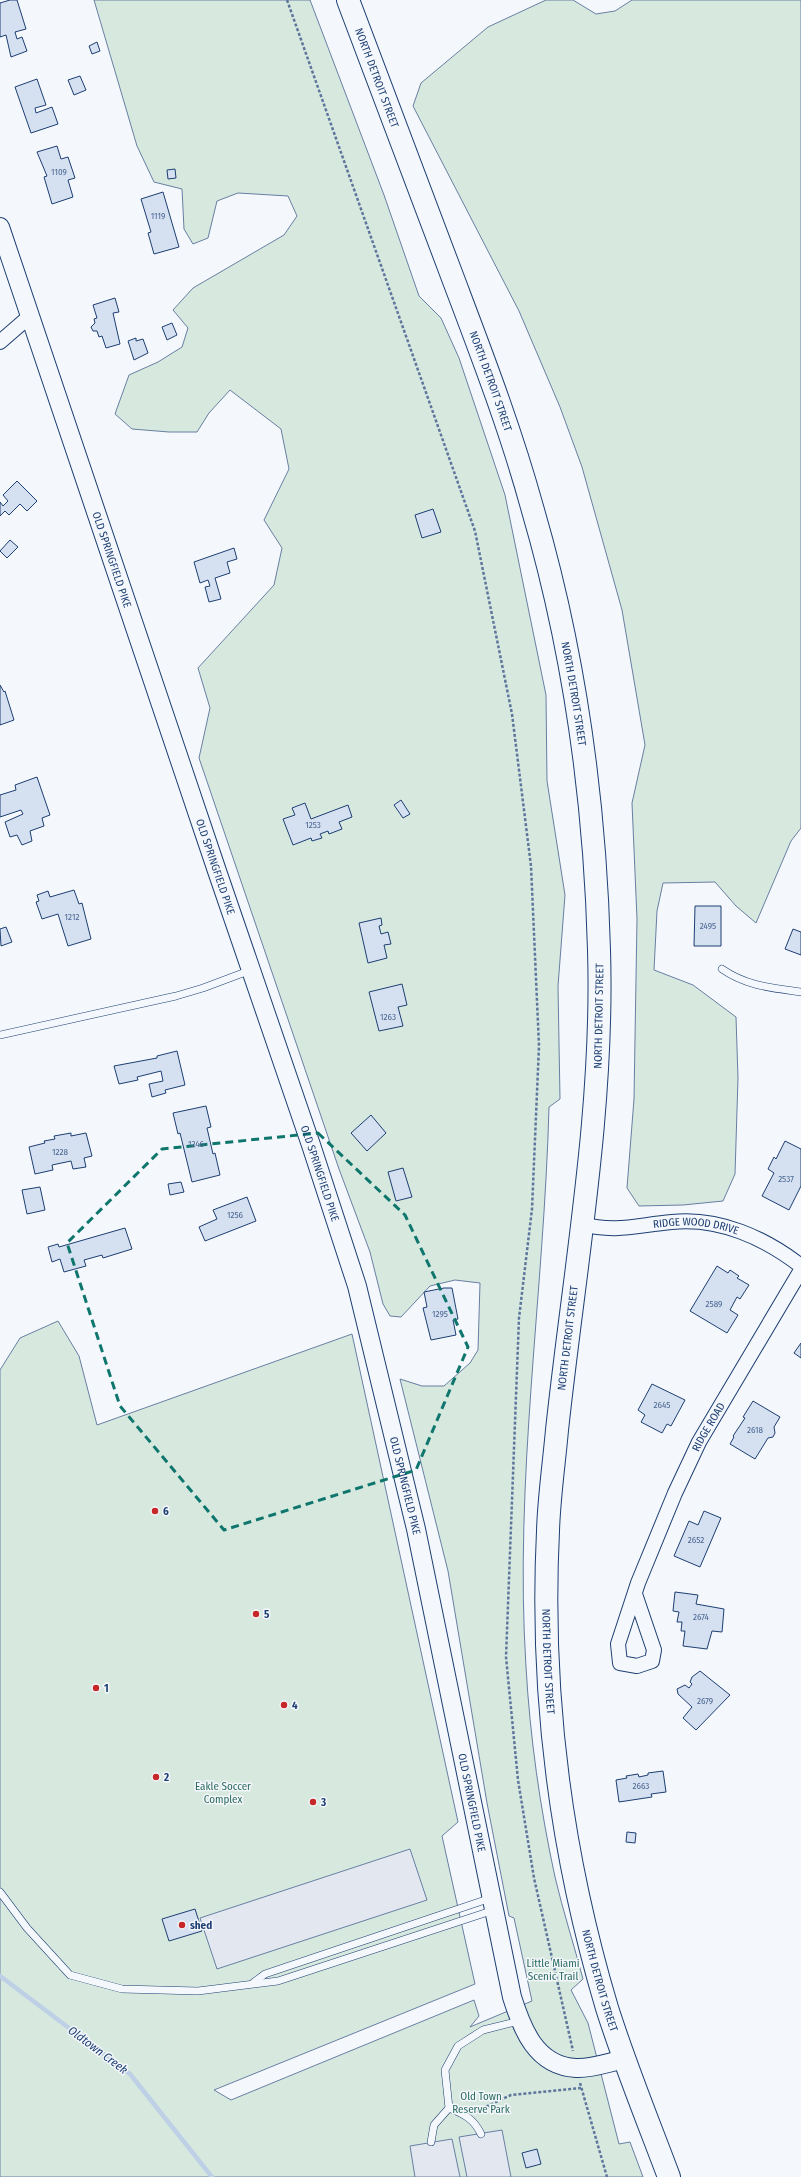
<svg xmlns="http://www.w3.org/2000/svg" width="801" height="2177" viewBox="0 0 801 2177" font-family="'Fira Sans Condensed',sans-serif">
<style>
.green{fill:#d7e8df;stroke:#687fa3}
.parking{fill:#e3e8f0;stroke:#687fa3}
.lines{fill:none;stroke-linecap:round;stroke-linejoin:round}
.stream{stroke:#bed0e5;stroke-width:4.5}
.building{fill:#d5e0f0;stroke:#1d3f73}
.service-casing{stroke:#1d3f73;stroke-width:8}
.minor-casing{stroke:#1d3f73;stroke-width:16}
.tertiary-casing{stroke:#1d3f73;stroke-width:20}
.trunk-casing{stroke:#1d3f73;stroke-width:24}
.path{stroke:#5e769c;stroke-width:2.5;stroke-dasharray:3 2;stroke-linecap:butt}
.service{stroke:#f4f7fb;stroke-width:7}
.minor{stroke:#f4f7fb;stroke-width:14}
.tertiary{stroke:#f4f7fb;stroke-width:18}
.trunk{stroke:#f4f7fb;stroke-width:22}
.marked{fill:none;stroke:#0f766e;stroke-width:3;stroke-dasharray:8 5;stroke-linejoin:round}
.poi-dot{fill:#c62828;stroke:#f4f7fb;stroke-width:1.5}
.labels{text-anchor:middle;dominant-baseline:central;stroke-width:3;stroke-linejoin:round;paint-order:stroke}
.number-label{font-size:9px;fill:#4b6792}
.street-label{font-size:11px;fill:#1d3f73;stroke:#f4f7fb}
.poi-label{font-size:11px;font-weight:bold;fill:#1d3f73;stroke:#f4f7fb;text-anchor:start}
.park-label{font-size:11px;fill:#2c6c60;stroke:#f4f7fb}
.water-label{font-size:12px;font-style:italic;fill:#1d3f73;stroke:#f4f7fb}
</style>
<rect width="100%" height="100%" fill="#f4f7fb"/>
<g class="green">
<path d="M94,0H310L384,195L419,296L441,318L459,358L505,495L546,695L547,781L565,895L558,986L560,1099L549,1107C544,1294 514,1480 526,1667C530,1737 540,1808 555,1877C563,1911 574,1945 583,1979L571,1990L588,2023L619,2144L630,2142L643,2177H0V1370L20,1338L58,1321L79,1356L97,1425L352,1334L458,1822L442,1836L475,1984L214,2090L231,2100L474,2000L479,2016L470,2027L532,2001L514,1918L509,1916L487,1803L448,1571L400,1379L422,1386H444L470,1363L478,1350L480,1283L455,1280L430,1286L401,1317L390,1316L383,1304L370,1252L339,1169L199,758L210,708L198,668L274,585L282,548L264,520L289,469L281,429L230,390L209,413L197,432H169L132,429L115,414L129,375L158,362L182,347L188,328L173,310L193,288L284,235L297,216L288,196L238,193L217,201L208,238L193,244L184,229L182,189L154,182L137,146Z"/>
<path d="M546,0H573L596,14L615,11L632,0H801V828L791,841L756,923L736,906L715,882L663,883L657,911L654,970L693,985L736,1017L738,1078L735,1174L723,1201L683,1205L639,1206L627,1188L634,1099L637,919L632,803L645,745L622,610L582,467L560,407L519,311L413,106L421,83L488,27Z"/>
</g>
<g class="parking">
<path d="M410,1849L427,1900L217,1969L200,1918Z"/>
<path d="M502,2130L511,2177H467L459,2137Z"/>
<path d="M452,2139L460,2177H415L410,2146Z"/>
</g>
<g class="lines">
<path class="stream" d="M0,1976L130,2074L212,2177"/>
</g>
<g class="building">
<path d="M10,0H17L26,29L15,32L17,39L22,37L27,51L11,57L6,35L0,37V3Z"/>
<path d="M97,42L100,51L92,54L89,46Z"/>
<path d="M80,76L86,90L74,95L68,80Z"/>
<path d="M37,79L46,105L35,108L36,113L52,107L58,124L31,133L15,87Z"/>
<path d="M57,146L61,159L68,157L75,178L68,180L73,197L52,204L44,177L47,176L37,152Z"/>
<path d="M175,169L176,178L168,179L167,170Z"/>
<path d="M163,192L179,247L154,254L148,233L151,232L141,199Z"/>
<path d="M115,298L119,312L113,313L120,344L106,348L102,336L99,337L97,331H93L91,327L95,323L94,319L97,318L93,305Z"/>
<path d="M172,323L177,335L167,340L162,327Z"/>
<path d="M136,338V341L143,339L148,353L134,360L128,341Z"/>
<path d="M17,481L37,501L27,511L20,504L9,515L5,511L0,516V502L3,506L8,501L3,495Z"/>
<path d="M433,509L441,532L422,538L415,515Z"/>
<path d="M10,540L18,547L7,558L0,551Z"/>
<path d="M234,548L237,559L227,562L230,573L215,578L221,599L209,602L205,587L210,586L208,580L200,583L194,562Z"/>
<path d="M0,685L4,692L5,691L14,720L0,725Z"/>
<path d="M37,777L50,815L42,818L44,826L30,831L32,841L22,845L17,835L10,837L5,822L23,814L21,810L0,817V795L16,790L15,785Z"/>
<path d="M401,800L410,814L403,818L394,805Z"/>
<path d="M305,803L311,819L348,805L352,817L339,822L342,829L329,834L328,831L320,834L322,838L312,841L311,838L293,845L283,819L295,815L292,808Z"/>
<path d="M74,890L79,904L82,903L91,939L68,946L58,914L42,919L36,902L39,901L37,895L48,891L50,897Z"/>
<path d="M695,906H721V946H694Z"/>
<path d="M381,918L382,925L379,926L381,934L388,932L391,944L384,945L387,958L368,963L359,923Z"/>
<path d="M6,927L12,942L1,946L0,929Z"/>
<path d="M793,929L801,932V955L785,949Z"/>
<path d="M402,984L407,1005L398,1007L403,1026L379,1031L369,992Z"/>
<path d="M177,1051L185,1085L165,1090L166,1093L152,1097L149,1084L163,1081L161,1071L137,1077L138,1080L119,1084L114,1066L157,1058V1056Z"/>
<path d="M206,1106L211,1127L207,1128L213,1154L215,1153L220,1175L192,1182L180,1133L178,1134L173,1113Z"/>
<path d="M371,1115L386,1133L367,1151L351,1133Z"/>
<path d="M71,1133V1136L86,1133L92,1156L84,1158L86,1167L73,1169L71,1161L52,1165L53,1170L35,1174L29,1147L45,1143L44,1141L55,1139L54,1136Z"/>
<path d="M785,1141L801,1149V1186L789,1210L762,1196L774,1173L768,1169L774,1157L776,1159Z"/>
<path d="M403,1168L412,1197L396,1201L388,1172Z"/>
<path d="M181,1182L184,1192L170,1195L168,1184Z"/>
<path d="M40,1187L45,1210L27,1214L22,1190Z"/>
<path d="M247,1197L256,1221L205,1241L199,1227L217,1219L213,1210Z"/>
<path d="M125,1228L132,1249L103,1258L102,1255L84,1260L86,1266L64,1272L60,1259L52,1262L48,1247L58,1244L59,1247Z"/>
<path d="M717,1266L728,1273L730,1270L739,1276L737,1278L749,1285L740,1299L737,1297L730,1310L738,1315L727,1333L690,1311Z"/>
<path d="M444,1288H452L458,1319L453,1320L456,1335L431,1340L423,1308L427,1307L424,1292Z"/>
<path d="M801,1343V1358L794,1353Z"/>
<path d="M652,1384L685,1400L671,1426L667,1424L662,1433L641,1422L645,1415L638,1410Z"/>
<path d="M753,1401L780,1417L774,1427L775,1433L773,1437L768,1438L755,1459L730,1444L734,1437L733,1436L745,1418L743,1417Z"/>
<path d="M704,1511L721,1518L700,1567L674,1556L689,1521L698,1525Z"/>
<path d="M675,1592L698,1595L696,1604L724,1609L722,1632L712,1631L707,1649L683,1646L685,1631H681L682,1622H677L679,1612L673,1611Z"/>
<path d="M700,1671L730,1695L696,1730L683,1718L692,1707L678,1694L677,1689L685,1685L689,1688L692,1684L690,1682L692,1677Z"/>
<path d="M663,1771L666,1792L651,1794L652,1797L619,1802L616,1780L627,1778L626,1776L638,1774L639,1777L648,1775V1773Z"/>
<path d="M627,1832L636,1833L635,1843L626,1842Z"/>
<path d="M195,1909L202,1931L169,1941L162,1919Z"/>
<path d="M537,2149L541,2164L526,2168L522,2153Z"/>
</g>
<g class="lines">
<defs>
<g id="service">
<path d="M722,969C746,986 773,988 801,992"/>
<path d="M0,1035L176,996L203,988L251,970"/>
<path d="M0,1892L27,1928L70,1975L122,1989L198,1991L278,1981L494,1910"/>
<path d="M253,1983L265,1974L491,1898"/>
<path d="M449,2108C464,2114 474,2119 481,2134"/>
<path d="M431,2142L434,2125L449,2108L445,2070L458,2046L483,2030L519,2021"/>
</g>
<g id="minor">
<path d="M0,342L30,316"/>
<path id="s1" d="M581,1224C617,1233 637,1225 672,1222C719,1217 765,1238 801,1266"/>
<path id="s2" d="M635,1594L654,1650L652,1661L637,1666L620,1663L618,1644L638,1583L675,1493L699,1442L801,1270"/>
</g>
<g id="tertiary">
<path id="s3" d="M0,227L217,871L311,1145L357,1286L416,1529L512,1997C522,2029 536,2066 576,2068C591,2069 610,2062 625,2059"/>
</g>
<g id="trunk">
<path id="s4" d="M348,0C382,91 416,182 451,273C480,350 510,427 532,507C574,650 595,800 599,950C604,1111 574,1271 557,1430C554,1464 549,1497 548,1531C540,1692 561,1854 607,2008C625,2065 648,2121 669,2177"/>
</g>
</defs>
<use href="#service" class="service-casing"/>
<use href="#minor" class="minor-casing"/>
<use href="#tertiary" class="tertiary-casing"/>
<use href="#trunk" class="trunk-casing"/>
<g class="path">
<path d="M287,0L475,531L512,714L531,866L539,1046L532,1209L519,1318L506,1657L518,1780L534,1878L573,2051"/>
<path d="M580,2083L607,2177"/>
<path d="M477,2111L511,2095L581,2088"/>
</g>
<use href="#service" class="service"/>
<use href="#minor" class="minor"/>
<use href="#tertiary" class="tertiary"/>
<use href="#trunk" class="trunk"/>
</g>
<path class="marked" d="M318,1133L405,1215L468,1347L416,1470L224,1530L120,1406L67,1243L162,1149Z"/>
<g class="poi-dot">
<circle cx="155" cy="1511" r="4"/>
<circle cx="256" cy="1614" r="4"/>
<circle cx="96" cy="1688" r="4"/>
<circle cx="284" cy="1705" r="4"/>
<circle cx="156" cy="1777" r="4"/>
<circle cx="313" cy="1802" r="4"/>
<circle cx="182" cy="1925" r="4"/>
</g>
<g class="labels">
<g class="number-label">
<text x="59" y="172">1109</text>
<text x="158" y="216">1119</text>
<text x="313" y="825">1253</text>
<text x="72" y="917">1212</text>
<text x="708" y="926">2495</text>
<text x="388" y="1017">1263</text>
<text x="196" y="1144">1246</text>
<text x="60" y="1152">1228</text>
<text x="786" y="1179">2537</text>
<text x="235" y="1215">1256</text>
<text x="714" y="1304">2589</text>
<text x="440" y="1314">1295</text>
<text x="662" y="1405">2645</text>
<text x="755" y="1430">2618</text>
<text x="696" y="1540">2652</text>
<text x="701" y="1617">2674</text>
<text x="705" y="1701">2679</text>
<text x="641" y="1786">2663</text>
</g>
<g class="street-label">
<text stroke="none"><textPath href="#s4" startOffset="83">NORTH DETROIT STREET</textPath></text>
<text stroke="none"><textPath href="#s4" startOffset="407">NORTH DETROIT STREET</textPath></text>
<text stroke="none"><textPath href="#s3" startOffset="351">OLD SPRINGFIELD PIKE</textPath></text>
<text stroke="none"><textPath href="#s4" startOffset="731">NORTH DETROIT STREET</textPath></text>
<text stroke="none"><textPath href="#s3" startOffset="675">OLD SPRINGFIELD PIKE</textPath></text>
<text transform="translate(599 1016) rotate(-89)">NORTH DETROIT STREET</text>
<text stroke="none"><textPath href="#s3" startOffset="999">OLD SPRINGFIELD PIKE</textPath></text>
<text stroke="none"><textPath href="#s1" startOffset="116">RIDGE WOOD DRIVE</textPath></text>
<text transform="translate(568 1338) rotate(-83)">NORTH DETROIT STREET</text>
<text stroke="none"><textPath href="#s2" startOffset="358">RIDGE ROAD</textPath></text>
<text stroke="none"><textPath href="#s3" startOffset="1323">OLD SPRINGFIELD PIKE</textPath></text>
<text stroke="none"><textPath href="#s4" startOffset="1703">NORTH DETROIT STREET</textPath></text>
<text stroke="none"><textPath href="#s3" startOffset="1647">OLD SPRINGFIELD PIKE</textPath></text>
<text stroke="none"><textPath href="#s4" startOffset="2027">NORTH DETROIT STREET</textPath></text>
</g>
<g class="poi-label">
<text x="163" y="1511">6</text>
<text x="264" y="1614">5</text>
<text x="104" y="1688">1</text>
<text x="292" y="1705">4</text>
<text x="164" y="1777">2</text>
<text x="321" y="1802">3</text>
<text x="190" y="1925">shed</text>
</g>
<g class="park-label">
<text x="223" y="1786">Eakle Soccer<tspan x="223" dy="13">Complex</tspan></text>
<text x="553" y="1963">Little Miami<tspan x="553" dy="13">Scenic Trail</tspan></text>
<text x="481" y="2096">Old Town<tspan x="481" dy="13">Reserve Park</tspan></text>
</g>
<g class="water-label">
<text transform="translate(98 2050) rotate(37)">Oldtown Creek</text>
</g>
</g>
</svg>
